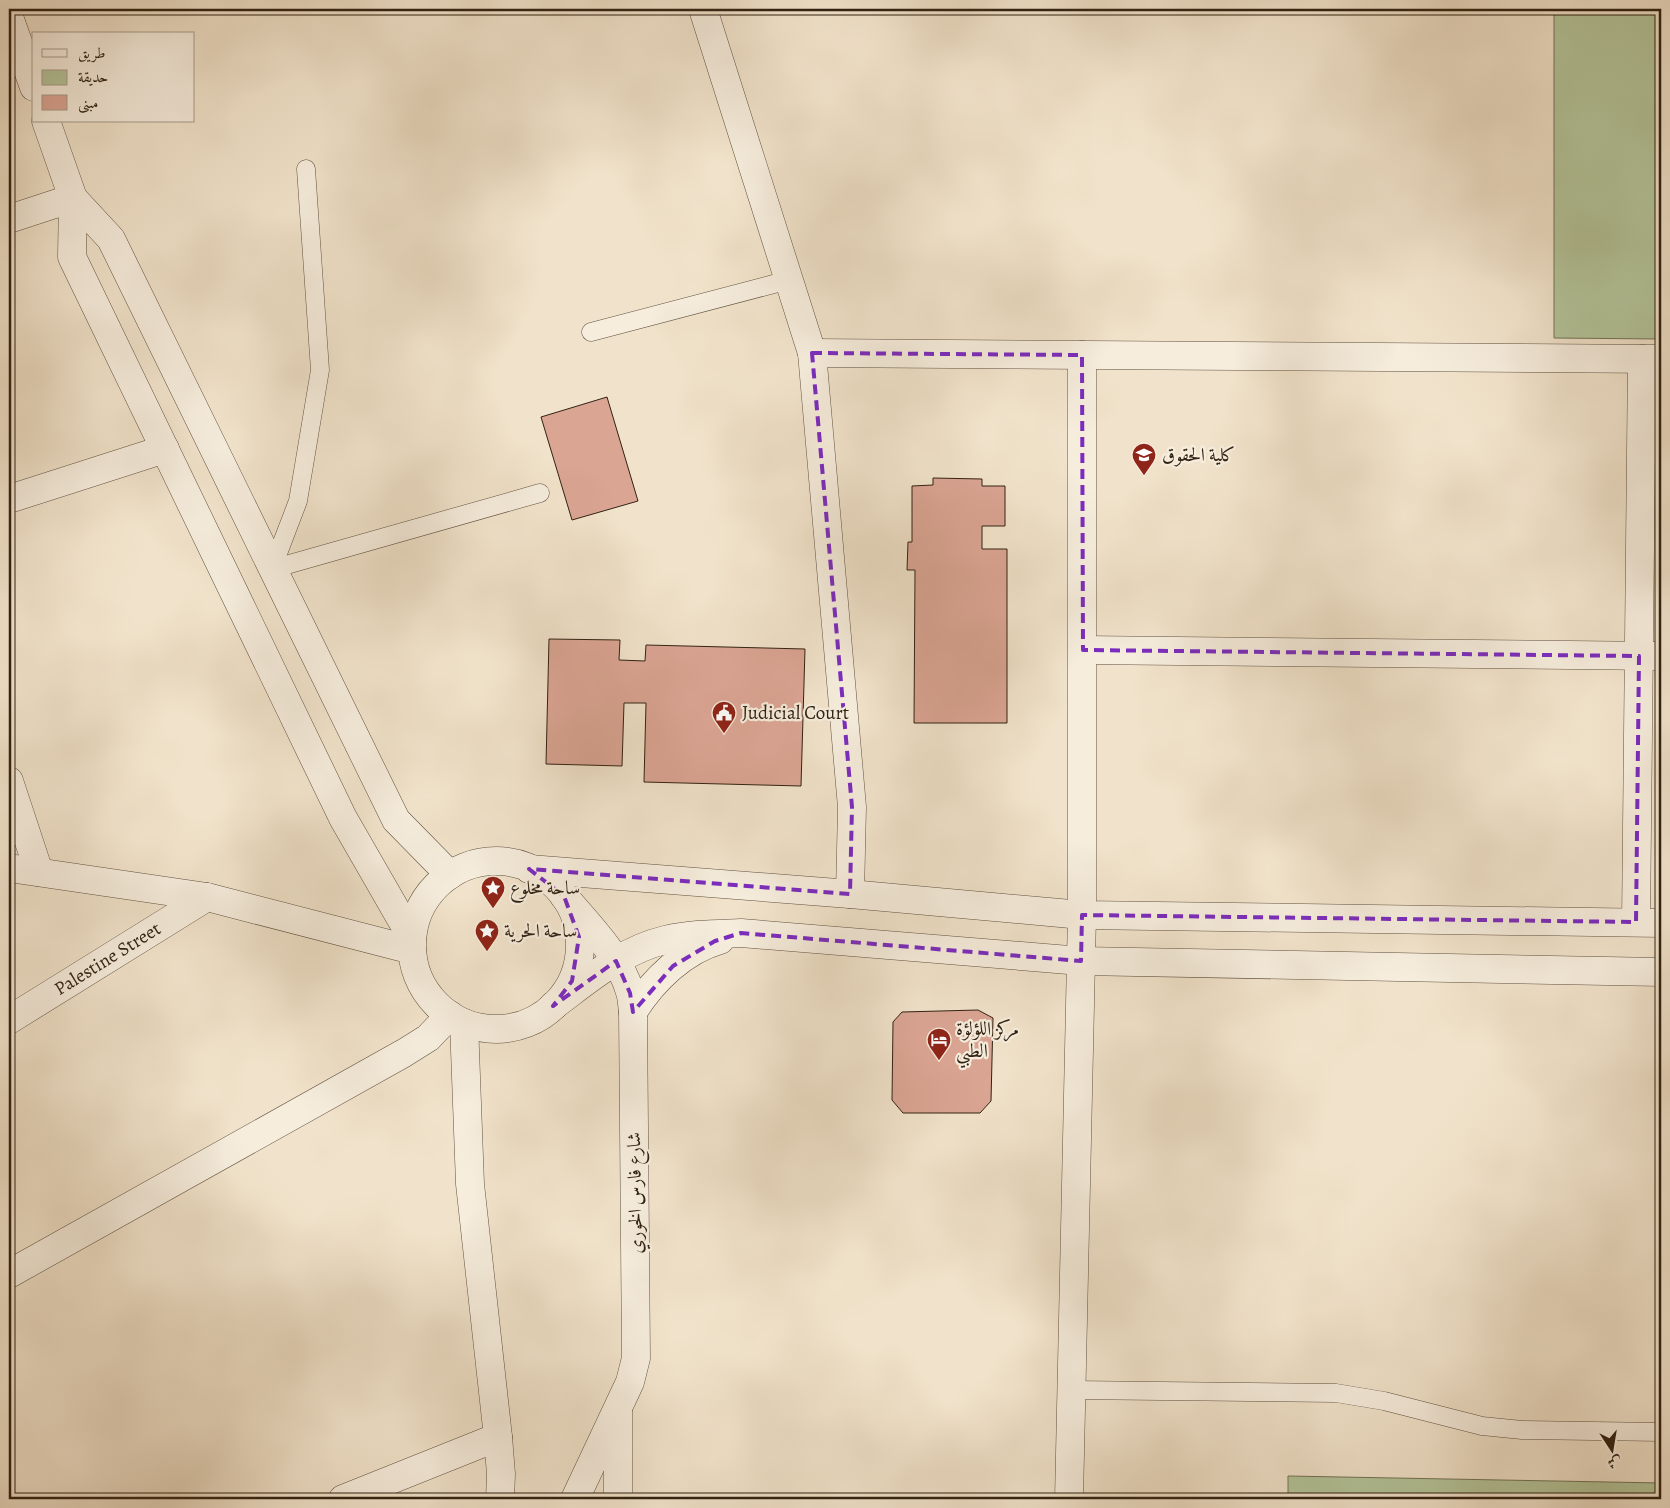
<svg xmlns="http://www.w3.org/2000/svg" width="1670" height="1508" viewBox="0 0 1670 1508" font-family="Alegreya,Amiri,serif">
<style>
.green{fill:#b4c59b;stroke:#727457}
.building{fill:#dba594;stroke:#312213}
.lines{fill:none;stroke-linecap:round;stroke-linejoin:round}
.service-casing{stroke:#615241;stroke-width:19}
.minor-casing{stroke:#615241;stroke-width:29}
.tertiary-casing{stroke:#615241;stroke-width:29}
.service{stroke:#f6eddd;stroke-width:18}
.minor{stroke:#f6eddd;stroke-width:28}
.tertiary{stroke:#f6eddd;stroke-width:28}
.marked{fill:none;stroke:#7b2cbf;stroke-width:4;stroke-dasharray:10 6;stroke-linejoin:round}
.labels{text-anchor:middle;dominant-baseline:central;stroke-width:4.5;stroke-linejoin:round;paint-order:stroke}
.poi-label{font-size:19px;fill:#312213;stroke:#f6eddd;text-anchor:start}
.street-label{font-size:19px;fill:#312213;stroke:#f6eddd}
</style>
<rect width="100%" height="100%" fill="#f1e3cb"/>
<filter id="stains"><feTurbulence type="fractalNoise" baseFrequency=".004" numOctaves="4"/><feColorMatrix values="0 0 0 0 .2 0 0 0 0 .09 0 0 0 0 .02 0 0 0 .5 -.17"/></filter>
<radialGradient id="worn" r=".72"><stop offset=".6" stop-color="#630" stop-opacity="0"/><stop offset="1" stop-color="#630" stop-opacity=".3"/></radialGradient>
<g class="green">
<path d="M1554,9H1661V339L1554,338Z"/>
<path d="M1288,1476L1661,1483V1499H1288Z"/>
</g>
<g class="building">
<path d="M607,397L638,501L572,520L541,417Z"/>
<path d="M933,478L982,479V486H1005V526H982V549H1007V723H914L915,570H907L908,542H912V486L933,485Z"/>
<path d="M549,639L620,640L619,660L645,661L646,645L805,649L801,786L644,782L646,703H624L622,766L546,764Z"/>
<path d="M978,1010L993,1018L991,1101L980,1113H903L892,1100L893,1022L902,1012Z"/>
</g>
<g class="lines">
<defs>
<g id="service">
<path d="M591,332L789,280"/>
<path d="M272,569L298,501L320,370L306,169"/>
<path d="M272,569L540,493"/>
<path d="M1072,1390L1336,1393L1384,1401L1482,1426L1522,1430L1661,1432"/>
</g>
<g id="minor">
<path d="M703,9L812,353L852,807L850,894"/>
<path d="M9,219L73,198"/>
<path d="M812,353L1661,359"/>
<path d="M1082,355V915"/>
<path d="M9,499L165,449"/>
<path d="M1083,650L1661,656"/>
<path d="M9,781L39,872"/>
<path d="M1636,922L1642,359"/>
<path id="s1" d="M9,1020L207,897"/>
<path d="M9,1274L404,1053L428,1038L450,1015"/>
<path d="M618,1409V1499"/>
<path d="M343,1499L498,1437"/>
</g>
<g id="tertiary">
<path d="M9,17L34,87"/>
<path d="M46,121L73,198L72,257L343,818L412,938"/>
<path d="M73,198L111,239L396,820L450,875"/>
<circle cx="496" cy="945" r="84"/>
<path d="M9,868L207,897L412,950"/>
<path d="M529,869L850,894L1082,915L1661,923"/>
<path d="M564,896C588,925 619,954 630,992C632,998 632,1005 633,1012L636,1358L630,1382L575,1499"/>
<path d="M553,1006C587,981 622,950 665,940C690,934 716,934 741,933L1081,961L1661,972"/>
<path d="M633,1012C653,980 684,950 720,940"/>
<path d="M464,1023L470,1184L498,1437L501,1474L500,1499"/>
<path d="M1069,1499L1082,915"/>
</g>
</defs>
<use href="#service" class="service-casing"/>
<use href="#minor" class="minor-casing"/>
<use href="#tertiary" class="tertiary-casing"/>
<use href="#service" class="service"/>
<use href="#minor" class="minor"/>
<use href="#tertiary" class="tertiary"/>
</g>
<path class="marked" d="M812,353L1082,355L1083,650L1639,656L1636,922L1082,915L1081,961L741,933L715,941L673,966L633,1012L630,993L616,961L553,1006L572,981L579,937L564,896L529,869L850,894L852,807Z"/>
<defs>
<symbol id="university-pin" viewBox="-11 -11 22 30"><path d="M0 17L-7.5 6A9.5 9.5 0 1 1 7.5 6Z" fill="#8f2418" stroke="#f6eddd"/><path d="M0-5L7-2L0 1L-7-2ZM-4 1L0 2.5L4 1V4Q0 6-4 4Z" fill="#fff"/></symbol>
<symbol id="civic-pin" viewBox="-11 -11 22 30"><path d="M0 17L-7.5 6A9.5 9.5 0 1 1 7.5 6Z" fill="#8f2418" stroke="#f6eddd"/><path d="M-.6-6.5H3V-4.5H.6V-3L4-1V1h2V6H-6V1h2V-1L-.6-3ZM-1.2 2.5V6h2.4V2.5Z" fill="#fff"/></symbol>
<symbol id="sight-pin" viewBox="-11 -11 22 30"><path d="M0 17L-7.5 6A9.5 9.5 0 1 1 7.5 6Z" fill="#8f2418" stroke="#f6eddd"/><path d="M0-6L1.8-2.2L6-1.7L2.9 1.2L3.7 5.4L0 3.3L-3.7 5.4L-2.9 1.2L-6-1.7L-1.8-2.2Z" fill="#fff"/></symbol>
<symbol id="hotel-pin" viewBox="-11 -11 22 30"><path d="M0 17L-7.5 6A9.5 9.5 0 1 1 7.5 6Z" fill="#8f2418" stroke="#f6eddd"/><path d="M-6-4.5h1.5V1H6V5H4.5V3h-9V5H-6ZM-4 0a1.8 1.8 0 1 1 3.6 0ZM.5 0V-2.5h3Q6-2.5 6 0Z" fill="#fff"/></symbol>
</defs>
<g fill-rule="evenodd">
<use href="#university-pin" x="1130" y="441" width="28" height="38"/>
<use href="#civic-pin" x="710" y="699" width="28" height="38"/>
<use href="#sight-pin" x="479" y="874" width="28" height="38"/>
<use href="#sight-pin" x="473" y="917" width="28" height="38"/>
<use href="#hotel-pin" x="925" y="1026" width="28" height="38"/>
</g>
<g class="labels">
<g class="poi-label">
<text x="1162" y="455">كلية الحقوق</text>
<text x="742" y="713">Judicial Court</text>
<text x="510" y="888">ساحة مخلوع</text>
<text x="504" y="931">ساحة الحرية</text>
<text x="956" y="1029">مركز اللؤلؤة<tspan x="956" dy="22">الطبي</tspan></text>
</g>
<g class="street-label">
<text stroke="none"><textPath href="#s1" startOffset="116">Palestine Street</textPath></text>
<text transform="translate(635 1193) rotate(-91)">شارع فارس الخوري</text>
</g>
</g>
<rect width="1670" height="1508" fill="none" stroke="#f1e3cb" stroke-width="30"/>
<rect x="10" y="10" width="1650" height="1488" fill="none" stroke="#312213" stroke-width="2.5"/>
<rect x="15" y="15" width="1640" height="1478" fill="none" stroke="#312213"/>
<rect x="32" y="32" width="162" height="90" fill="#f6eddd" stroke="#a79c8c"/>
<rect x="42" y="49" width="25" height="8" fill="#f6eddd" stroke="#a79c8c"/>
<text x="78" y="58" font-size="15" fill="#312213">طريق</text>
<rect x="42" y="70" width="25" height="15" fill="#b4c59b" stroke="#a79c8c"/>
<text x="78" y="82" font-size="15" fill="#312213">حديقة</text>
<rect x="42" y="95" width="25" height="15" fill="#dba594" stroke="#a79c8c"/>
<text x="78" y="108" font-size="15" fill="#312213">مبنى</text>
<g transform="translate(1612 1450) rotate(168)" stroke="#f6eddd" stroke-width="4" paint-order="stroke">
<path d="M0-4L9 19L0 12L-9 19Z" fill="#312213"/>
<text y="-8" font-size="14" font-weight="bold" text-anchor="middle" fill="#312213">ش</text>
</g>
<rect width="100%" height="100%" filter="url(#stains)"/>
<rect width="100%" height="100%" fill="url(#worn)"/>
</svg>
